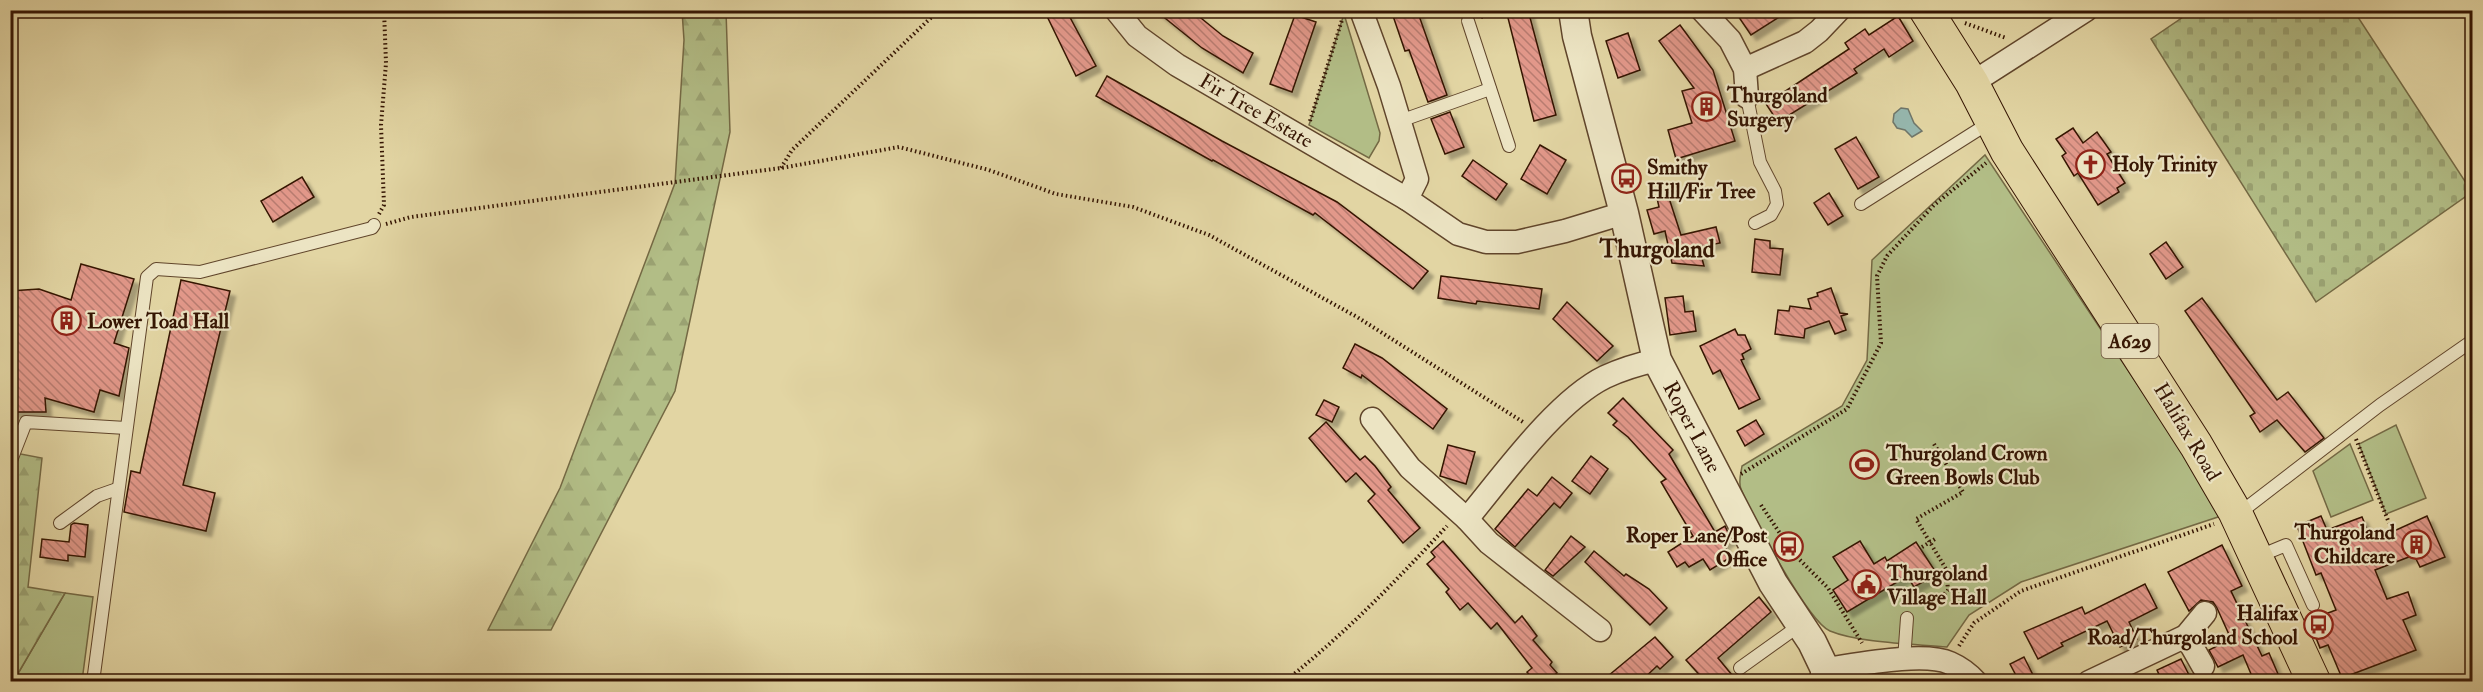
<svg xmlns="http://www.w3.org/2000/svg" width="2483" height="692" viewBox="0 0 2483 692" font-family="'IM FELL Double Pica',serif">
<style>
.green{fill:#b2bd86;stroke:#746944;stroke-width:1.5}
.forest{fill:url(#forest-firs);stroke:#746944;stroke-width:1.5}
.cemetery{fill:url(#cemetery-stones);stroke:#746944;stroke-width:1.5}
.water{fill:#96b7ae;stroke:#6f766a;stroke-width:1.5}
.building{fill:url(#building-back-hatch);stroke:#351503;stroke-width:1.5;filter:url(#shadow)}
.lines{fill:none;stroke-linecap:round;stroke-linejoin:round}
.service-casing{stroke:#60452b;stroke-width:14}
.minor-casing{stroke:#60452b;stroke-width:25}
.tertiary-casing{stroke:#60452b;stroke-width:31}
.trunk-casing{stroke:#351503;stroke-width:35}
.path{stroke:#351503;stroke-width:4;stroke-dasharray:1.5 3;stroke-linecap:butt}
.service{stroke:#ece4c3;stroke-width:12}
.minor{stroke:#ece4c3;stroke-width:22}
.tertiary{stroke:#ece4c3;stroke-width:28}
.trunk{stroke:#e2d5a3;stroke-width:33}
.labels{text-anchor:middle;dominant-baseline:central;stroke-width:4.5;stroke-linejoin:round;paint-order:stroke}
.shield{fill:#ece4c3;stroke:#6c533d;stroke-width:1.5}
.shield-label{font-size:20px;font-weight:bold;fill:#351503}
.poi-label{font-size:21px;font-weight:bold;fill:#351503;stroke:#ece4c3;text-anchor:start}
.street-label{font-size:21px;fill:#351503;stroke:#ece4c3}
.quarter-label{font-size:24px;font-weight:bold;fill:#351503;stroke:#ece4c3}
</style>
<defs>
<pattern id="forest-firs" width="22" height="20" patternUnits="userSpaceOnUse" patternTransform="scale(1.5)"><rect width="22" height="20" fill="#b2bd86"/><path d="M5 1l3.5 6h-7zM16 11l3.5 6h-7z" fill="#9aa272"/></pattern>
<pattern id="cemetery-stones" width="16" height="16" patternUnits="userSpaceOnUse" patternTransform="scale(1.5)"><rect width="16" height="16" fill="#b2bd86"/><path d="M2 7V4a2 2 0 0 1 4 0v3zM10 15v-3a2 2 0 0 1 4 0v3z" fill="#9aa272"/></pattern>
<pattern id="building-back-hatch" width="6" height="6" patternUnits="userSpaceOnUse" patternTransform="scale(1.5)"><rect width="6" height="6" fill="#e2988a"/><path d="M-1 5l2 2M0 0l6 6M5-1l2 2" fill="none" stroke="#b87b6f"/></pattern>
<filter id="shadow"><feDropShadow dx="5.5" dy="5.5" stdDeviation="1.5" flood-color="#0004"/></filter>
</defs>
<rect width="100%" height="100%" fill="#e2d5a3"/>
<filter id="stains"><feTurbulence type="fractalNoise" baseFrequency=".00333" numOctaves="4"/><feColorMatrix values="0 0 0 0 .2 0 0 0 0 .09 0 0 0 0 .02 0 0 0 .5 -.17"/></filter>
<radialGradient id="worn" r=".72"><stop offset=".6" stop-color="#630" stop-opacity="0"/><stop offset="1" stop-color="#630" stop-opacity=".3"/></radialGradient>
<g class="green">
<path d="M1344,14L1380,133L1379,141L1369,158L1309,125Z"/>
<path d="M1985,155L2224,515L2021,582L1969,615L1947,647C1915,644 1859,643 1830,631C1808,622 1751,514 1741,489C1738,482 1741,473 1742,466L1842,406L1867,360L1872,260Z"/>
<path d="M2396,425L2426,498L2386,514L2359,444Z"/>
<path d="M2350,444L2373,500L2331,517L2313,471Z"/>
<path d="M65,593L93,597L82,681L13,682Z"/>
</g>
<g class="forest">
<path d="M682,11H726L730,132L675,391L551,630H488L560,488L675,183L684,40Z"/>
<path d="M10,452L42,458L28,587L65,593L13,682L10,681Z"/>
</g>
<path class="cemetery" d="M2192,11H2354L2472,192L2316,302L2151,39Z"/>
<path class="water" d="M1901,108L1908,109L1914,123L1922,131L1912,137L1905,130L1897,128L1893,122L1894,114Z"/>
<g class="building">
<path d="M1044,10H1066L1096,66L1076,76Z"/>
<path d="M1155,10H1191L1223,36L1253,53L1243,73L1202,48Z"/>
<path d="M1391,10H1417L1447,95L1428,102L1409,50L1405,51Z"/>
<path d="M1506,10H1528L1556,115L1534,121Z"/>
<path d="M1734,10H1790L1751,35Z"/>
<path d="M1295,15L1316,22L1292,92L1270,84Z"/>
<path d="M1898,16L1913,41L1889,57L1884,49L1854,69L1857,73L1778,122L1766,104L1849,49L1845,43L1865,29L1869,35Z"/>
<path d="M1680,25L1713,70L1735,141L1676,159L1668,130L1692,123L1682,91L1694,88L1659,41Z"/>
<path d="M1628,33L1640,70L1618,78L1606,41Z"/>
<path d="M1107,76L1222,141L1337,202L1428,271L1413,289L1315,213L1313,215L1213,160L1212,161L1096,96Z"/>
<path d="M1450,112L1464,147L1445,154L1431,119Z"/>
<path d="M2073,128L2083,143L2097,132L2111,152L2107,154L2125,183L2117,188L2119,192L2098,205L2078,173L2074,176L2062,156L2066,153L2056,139Z"/>
<path d="M1856,137L1879,177L1858,189L1835,149Z"/>
<path d="M1540,145L1566,160L1547,194L1521,179Z"/>
<path d="M1473,160L1507,184L1496,200L1462,176Z"/>
<path d="M302,177L314,197L273,222L261,201Z"/>
<path d="M1829,193L1843,216L1828,225L1814,203Z"/>
<path d="M1668,195L1681,235L1716,227L1720,243L1699,247L1704,266L1672,263L1665,231L1654,234L1647,210L1659,207L1657,198Z"/>
<path d="M1755,239L1770,241V248L1783,249L1780,275L1752,272Z"/>
<path d="M2166,242L2183,267L2166,279L2150,254Z"/>
<path d="M81,264L134,279L114,343L129,348L119,396L100,390L94,412L45,398L46,412H10V291L39,289L71,300Z"/>
<path d="M1441,276L1542,289L1539,309L1477,301L1476,304L1438,298Z"/>
<path d="M181,280L230,291L183,485L215,493L206,531L124,512L131,471L140,473Z"/>
<path d="M1831,288L1840,313L1848,314L1841,316L1846,330L1835,334L1829,321L1805,329L1804,338L1775,334L1778,310L1789,311L1790,306L1811,309L1808,299L1818,296L1817,293Z"/>
<path d="M1683,296L1685,312L1693,311L1696,331L1670,335L1665,298Z"/>
<path d="M2202,298L2277,400L2288,392L2324,438L2305,452L2277,420L2260,432L2250,416L2255,413L2185,311Z"/>
<path d="M1567,302L1613,346L1597,361L1553,319Z"/>
<path d="M1735,329L1738,335H1745L1751,349L1742,354L1744,359L1741,360L1760,399L1739,409L1720,370L1713,374L1700,346Z"/>
<path d="M1355,344L1382,358L1447,409L1433,429L1362,375L1361,378L1343,368Z"/>
<path d="M1623,398L1673,450L1669,454L1715,532L1725,526L1731,539L1723,544L1731,557L1710,570L1703,559L1689,567L1685,562L1677,567L1668,552L1693,536L1661,482L1666,479L1628,437L1613,425L1617,421L1608,413Z"/>
<path d="M1324,400L1339,407L1332,422L1316,415Z"/>
<path d="M1756,420L1764,434L1745,446L1737,431Z"/>
<path d="M1326,422L1360,460L1365,456L1375,466L1391,487L1388,490L1420,528L1403,543L1368,501L1375,494L1356,473L1346,482L1309,438Z"/>
<path d="M1448,445L1475,452L1466,484L1440,476Z"/>
<path d="M1591,456L1608,469L1590,494L1572,481Z"/>
<path d="M1552,477L1572,493L1560,508L1554,503L1515,547L1495,529L1528,489L1537,496Z"/>
<path d="M2321,516L2327,530L2362,517L2372,541L2427,516L2445,557L2420,567L2414,555L2375,570L2387,599L2408,592L2416,615L2403,620L2416,650L2342,678L2328,645L2320,648L2309,620L2336,610L2321,573L2316,575L2297,526Z"/>
<path d="M74,523L88,525L85,557L68,555V561L40,557L42,539L69,542L71,525Z"/>
<path d="M1571,536L1585,547L1553,576L1545,570Z"/>
<path d="M1443,541L1515,623L1522,616L1537,636L1533,640L1552,662L1550,665L1557,673L1546,681H1534L1527,672L1532,668L1497,623L1491,629L1468,603L1460,610L1446,592L1449,589L1427,564L1435,557L1431,552Z"/>
<path d="M1860,541L1874,564L1885,557L1887,561L1916,542L1937,574L1914,587L1907,576L1847,612L1833,590L1848,580L1833,557Z"/>
<path d="M2222,545L2242,586L2231,591L2262,656L2269,653L2281,681H2254L2243,655L2218,667L2209,650L2231,639L2217,608L2213,602L2201,600L2189,611L2168,572Z"/>
<path d="M1594,551L1624,576L1626,574L1649,589L1667,608L1650,625L1585,562Z"/>
<path d="M2145,584L2157,608L2129,622L2137,639L2120,647L2107,621L2061,643L2063,646L2038,659L2024,632L2082,607L2085,614Z"/>
<path d="M1759,597L1771,612L1718,658L1737,681H1705L1686,660Z"/>
<path d="M1655,637L1673,657L1660,669L1657,666L1641,681H1602Z"/>
<path d="M2024,657L2034,677L2024,681H2019L2010,664Z"/>
<path d="M2181,659L2192,681H2162L2157,670Z"/>
</g>
<g class="lines">
<defs>
<g id="service">
<path d="M1468,21L1509,146"/>
<path d="M1747,97L1760,162L1775,191L1777,204L1771,215L1755,223"/>
<path d="M1400,121L1490,89"/>
<path d="M1861,204L1989,123"/>
<path d="M10,463L26,422L126,428"/>
<path d="M2237,515L2380,405L2472,341"/>
<path d="M60,523L97,496L117,489"/>
<path d="M2257,557L2286,545L2313,605"/>
<path d="M1904,660L1907,618"/>
<path d="M1740,668L1800,625"/>
<path d="M93,682L147,277L156,269L200,272L372,228L374,225"/>
</g>
<g id="minor">
<path d="M1116,10L1137,36L1177,65L1407,199L1458,234L1486,242H1517L1565,231L1624,213"/>
<path d="M1361,10L1389,86L1417,179L1407,199"/>
<path d="M1702,10L1730,40L1745,69L1747,97"/>
<path d="M1745,69L1805,42L1819,31L1839,10"/>
<path d="M1972,83L2086,10"/>
<path d="M1372,419L1410,468L1467,519L1489,543L1600,630"/>
<path d="M1467,519C1502,477 1556,401 1605,377C1622,369 1639,364 1657,360"/>
<path d="M2186,636L2203,666"/>
<path d="M1825,669C1855,665 1924,651 1950,663C1959,667 1969,674 1976,682"/>
<path d="M2089,682L2186,636L2205,613"/>
</g>
<path id="tertiary" d="M1573,10L1577,36L1624,213L1657,360L1773,583L1812,642L1825,669V682"/>
<path id="trunk" d="M1926,10L1972,83L2007,151L2196,445L2235,512L2314,682"/>
</defs>
<use href="#service" class="service-casing"/>
<use href="#minor" class="minor-casing"/>
<use href="#tertiary" class="tertiary-casing"/>
<use href="#trunk" class="trunk-casing"/>
<g class="path">
<path d="M1481,17L1503,10"/>
<path d="M1965,23L2006,38"/>
<path d="M1310,121L1342,20"/>
<path d="M781,168L792,150L939,10"/>
<path d="M379,214L384,205L381,125L386,63L384,10"/>
<path d="M386,224L411,217L781,168L899,147L989,170L1056,194L1133,207L1209,235L1357,317L1523,422"/>
<path d="M2356,439L2389,523"/>
<path d="M1934,444L1963,492L1916,519L1946,569L1948,590L1941,598"/>
<path d="M1741,474L1847,409L1881,343L1877,276L1887,256L1934,205L1986,163"/>
<path d="M1761,505L1793,553L1828,588L1862,643"/>
<path d="M1922,547L1935,539"/>
<path d="M1959,646L1974,623L2021,591L2214,524"/>
<path d="M1284,682C1346,633 1394,583 1447,526"/>
</g>
<use href="#service" class="service"/>
<use href="#minor" class="minor"/>
<use href="#tertiary" class="tertiary"/>
<use href="#trunk" class="trunk"/>
</g>
<defs>
<symbol id="building-ring" viewBox="-11 -11 22 22"><circle r="9.5" fill="#ece4c3" stroke="#8f2418" stroke-width="1.5"/><path d="M-4-6H4V6H1V3H-1V6H-4ZM-2.5-4.3h1.7v1.8h-1.7ZM.8-4.3h1.7v1.8H.8ZM-2.5-1h1.7V.8h-1.7ZM.8-1h1.7V.8H.8Z" fill="#8f2418"/></symbol>
<symbol id="church-ring" viewBox="-11 -11 22 22"><circle r="9.5" fill="#ece4c3" stroke="#8f2418" stroke-width="1.5"/><path d="M-1.2-6h2.4v3.5h3.3v2.4h-3.3V6h-2.4V-.1h-3.3v-2.4h3.3Z" fill="#8f2418"/></symbol>
<symbol id="bus-ring" viewBox="-11 -11 22 22"><circle r="9.5" fill="#ece4c3" stroke="#8f2418" stroke-width="1.5"/><path d="M-5-6H5V4H4V6H2V4H-2V6H-4V4H-5ZM-3.5-4V0h7V-4ZM-3.5 1.2v1.5H-2V1.2ZM2 1.2v1.5H3.5V1.2Z" fill="#8f2418"/></symbol>
<symbol id="stadium-ring" viewBox="-11 -11 22 22"><circle r="9.5" fill="#ece4c3" stroke="#8f2418" stroke-width="1.5"/><path d="M0-5a6.5 5 0 1 0 0 10a6.5 5 0 1 0 0-10ZM-3.5-1.8h7v3.6h-7Z" fill="#8f2418"/></symbol>
<symbol id="civic-ring" viewBox="-11 -11 22 22"><circle r="9.5" fill="#ece4c3" stroke="#8f2418" stroke-width="1.5"/><path d="M-.6-6.5H3V-4.5H.6V-3L4-1V1h2V6H-6V1h2V-1L-.6-3ZM-1.2 2.5V6h2.4V2.5Z" fill="#8f2418"/></symbol>
</defs>
<g fill-rule="evenodd">
<use href="#building-ring" x="1690" y="90" width="33" height="33"/>
<use href="#church-ring" x="2074" y="148" width="33" height="33"/>
<use href="#bus-ring" x="1610" y="162" width="33" height="33"/>
<use href="#building-ring" x="50" y="304" width="33" height="33"/>
<use href="#stadium-ring" x="1848" y="448" width="33" height="33"/>
<use href="#building-ring" x="2400" y="528" width="33" height="33"/>
<use href="#bus-ring" x="1772" y="530" width="33" height="33"/>
<use href="#civic-ring" x="1850" y="568" width="33" height="33"/>
<use href="#bus-ring" x="2302" y="608" width="33" height="33"/>
</g>
<g class="labels">
<rect class="shield" x="2101.5" y="324" width="57" height="34" rx="4.5"/>
<g class="shield-label">
<text x="2130" y="341">A629</text>
</g>
<g class="poi-label">
<text x="1727" y="95">Thurgoland<tspan x="1727" dy="24">Surgery</tspan></text>
<text x="2112" y="164">Holy Trinity</text>
<text x="1647" y="167">Smithy<tspan x="1647" dy="24">Hill/Fir Tree</tspan></text>
<text x="87" y="321">Lower Toad Hall</text>
<text x="1886" y="453">Thurgoland Crown<tspan x="1886" dy="24">Green Bowls Club</tspan></text>
<text x="2395" y="532" text-anchor="end">Thurgoland<tspan x="2395" dy="24">Childcare</tspan></text>
<text x="1767" y="535" text-anchor="end">Roper Lane/Post<tspan x="1767" dy="24">Office</tspan></text>
<text x="1887" y="573">Thurgoland<tspan x="1887" dy="24">Village Hall</tspan></text>
<text x="2298" y="613" text-anchor="end">Halifax<tspan x="2298" dy="24">Road/Thurgoland School</tspan></text>
</g>
<g class="street-label">
<text transform="translate(1256 111) rotate(30)">Fir Tree Estate</text>
<text transform="translate(1692 427) rotate(62)">Roper Lane</text>
<text transform="translate(2187 432) rotate(59)">Halifax Road</text>
</g>
<g class="quarter-label">
<text x="1657" y="249">Thurgoland</text>
</g>
</g>
<rect width="2483" height="692" fill="none" stroke="#e2d5a3" stroke-width="36"/>
<rect x="12" y="12" width="2459" height="668" fill="none" stroke="#351503" stroke-width="3"/>
<rect x="18" y="18" width="2447" height="656" fill="none" stroke="#351503" stroke-width="1.5"/>
<rect width="100%" height="100%" filter="url(#stains)"/>
<rect width="100%" height="100%" fill="url(#worn)"/>
</svg>
